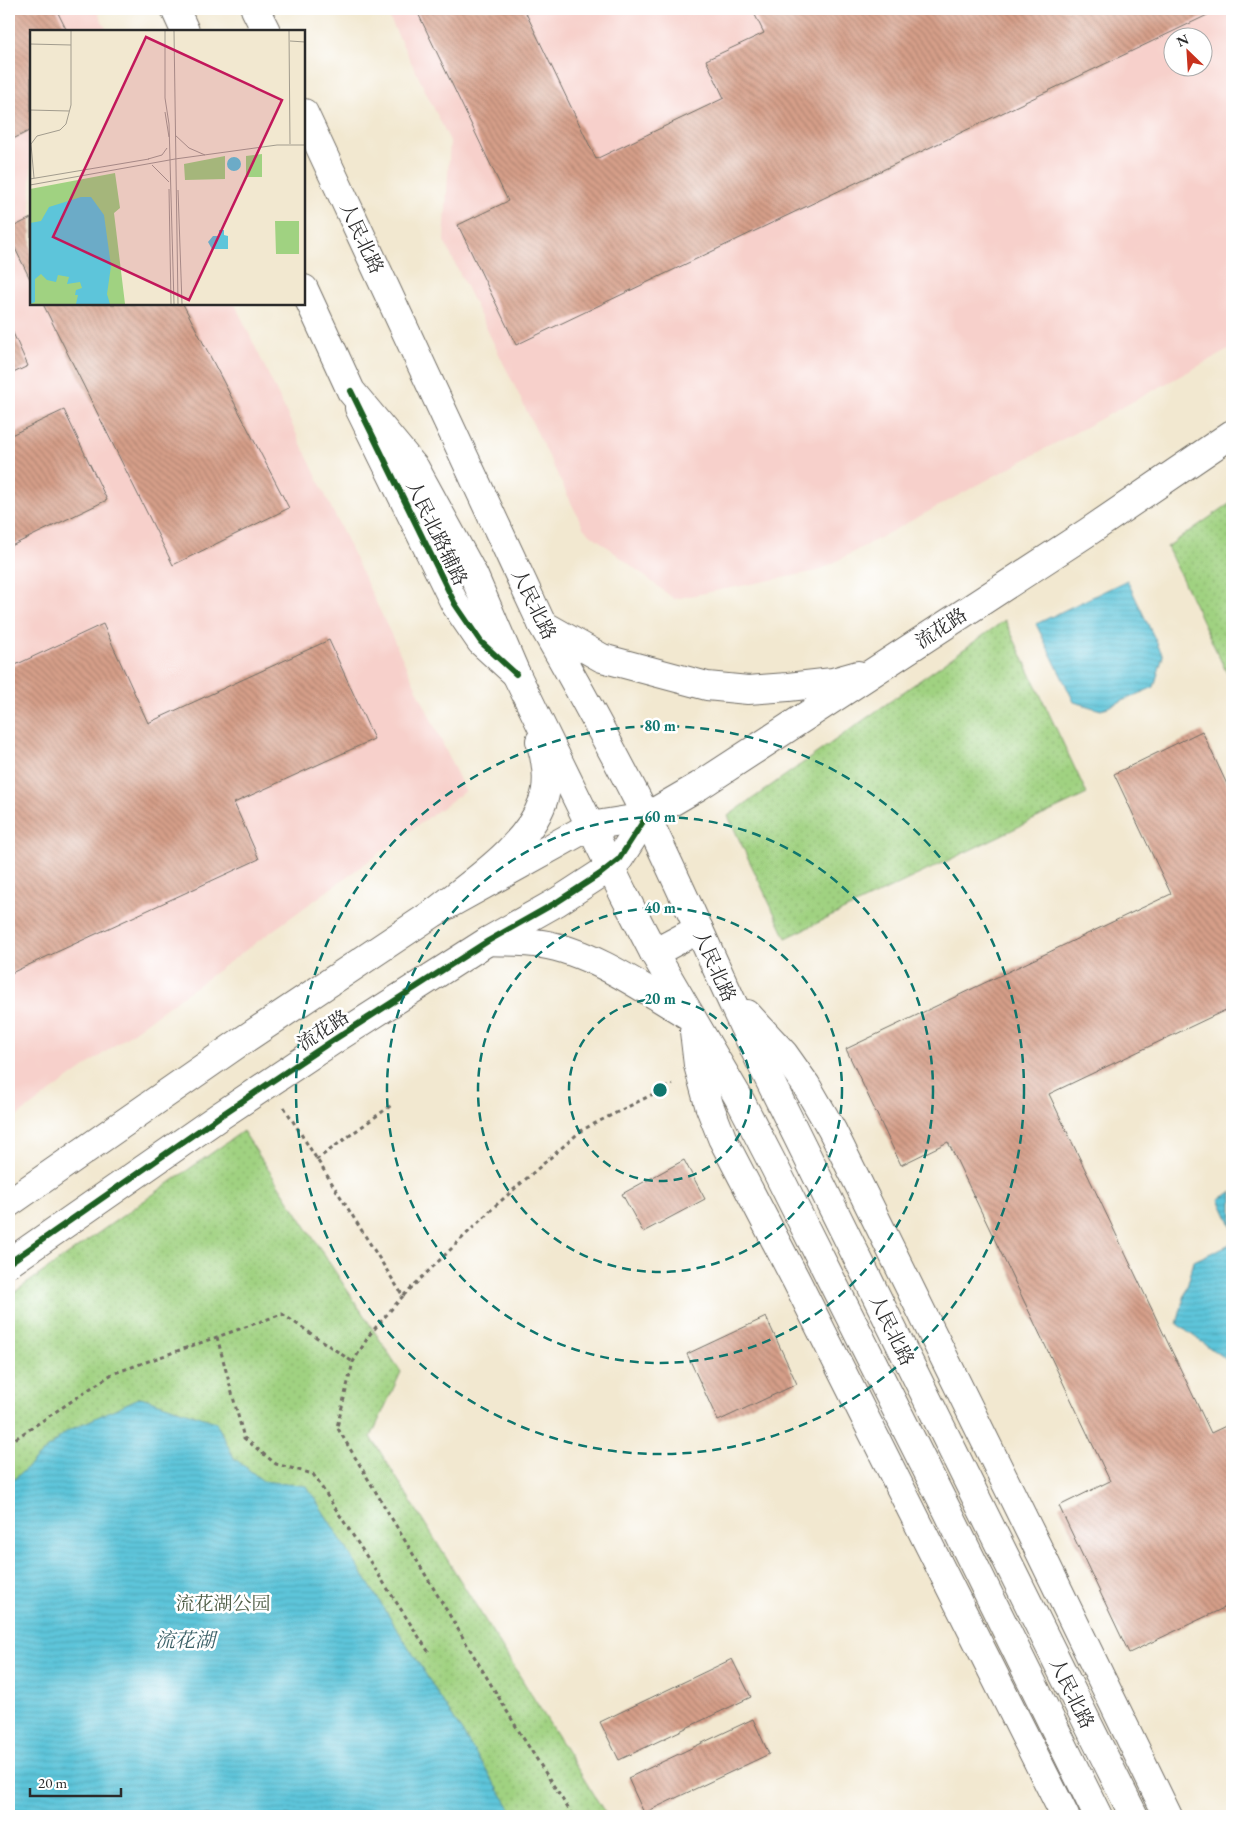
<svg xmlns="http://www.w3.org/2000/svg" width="1241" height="1825" viewBox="0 0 1241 1825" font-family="'EB Garamond','Noto Serif SC',serif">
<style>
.built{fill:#f7d0cb;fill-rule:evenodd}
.grass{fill:url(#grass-dots);stroke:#667e56}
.water{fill:url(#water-rules);stroke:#447882}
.building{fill:url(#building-back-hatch)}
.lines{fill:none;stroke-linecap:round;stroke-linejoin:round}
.minor-casing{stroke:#716d65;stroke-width:30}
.major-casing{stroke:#716d65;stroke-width:30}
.path{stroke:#716d65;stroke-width:3;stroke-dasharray:4 4;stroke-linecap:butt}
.minor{stroke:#fff;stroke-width:28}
.major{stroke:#fff;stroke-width:28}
.cycleway-casing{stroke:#fff;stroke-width:9}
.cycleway{stroke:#1b5e20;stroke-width:6}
.ring{fill:none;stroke:#0f766e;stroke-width:2.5;stroke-dasharray:9 6}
.labels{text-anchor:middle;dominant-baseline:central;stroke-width:5;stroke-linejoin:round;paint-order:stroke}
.street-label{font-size:19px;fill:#2b2b2b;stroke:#fff}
.park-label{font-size:19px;fill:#4e5d45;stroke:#fff}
.water-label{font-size:20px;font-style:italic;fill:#3c6168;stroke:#fff}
.inset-road{fill:none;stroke:#a29c8e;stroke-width:1}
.view{fill:#c2185b;fill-opacity:0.15;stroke:#c2185b;stroke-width:2.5}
.inset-edge{fill:none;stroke:#2b2b2b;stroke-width:2.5}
.centre{fill:#0f766e;stroke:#fff;stroke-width:2.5}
.ring-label{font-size:15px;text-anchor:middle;font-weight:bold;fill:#0f766e;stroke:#fff;stroke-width:5;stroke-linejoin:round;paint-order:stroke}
</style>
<defs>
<pattern id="grass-dots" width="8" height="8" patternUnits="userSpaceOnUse" patternTransform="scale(1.25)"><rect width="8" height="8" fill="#a0d281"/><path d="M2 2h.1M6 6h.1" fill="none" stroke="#8ab470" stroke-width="1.8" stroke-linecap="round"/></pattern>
<pattern id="water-rules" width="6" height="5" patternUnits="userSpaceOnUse" patternTransform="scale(1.25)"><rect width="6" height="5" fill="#5dc5da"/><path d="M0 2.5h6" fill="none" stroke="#51a9bb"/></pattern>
<pattern id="building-back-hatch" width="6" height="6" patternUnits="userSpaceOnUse" patternTransform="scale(1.25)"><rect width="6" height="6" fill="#d69f89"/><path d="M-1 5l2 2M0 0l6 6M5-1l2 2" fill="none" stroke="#ae8270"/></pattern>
</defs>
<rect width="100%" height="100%" fill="#fff"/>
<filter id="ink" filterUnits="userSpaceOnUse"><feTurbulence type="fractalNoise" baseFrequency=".02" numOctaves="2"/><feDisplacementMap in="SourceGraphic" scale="10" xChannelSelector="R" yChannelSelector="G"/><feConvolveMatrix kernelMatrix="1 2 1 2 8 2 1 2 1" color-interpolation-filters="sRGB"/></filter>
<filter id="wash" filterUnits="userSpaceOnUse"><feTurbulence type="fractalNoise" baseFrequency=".0096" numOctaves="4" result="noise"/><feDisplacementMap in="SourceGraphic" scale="20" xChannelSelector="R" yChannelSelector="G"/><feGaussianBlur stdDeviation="1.12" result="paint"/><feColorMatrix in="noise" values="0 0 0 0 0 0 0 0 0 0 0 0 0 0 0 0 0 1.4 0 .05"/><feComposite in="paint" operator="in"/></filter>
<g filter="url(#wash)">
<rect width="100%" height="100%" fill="#f2e8d0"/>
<g class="built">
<path d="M9,9H96L107,31H31V304H235L465,791L9,1122Z"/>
<path d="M385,9H1232V348L818,571L674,599L584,529L444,241L450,141ZM1174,38H1204V68H1174Z"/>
</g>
<g class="grass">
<path d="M1232,502V684L1167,547Z"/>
<path d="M1005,620L1087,794L786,938L728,816Z"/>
<path d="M243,1131L401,1372L371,1437L607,1816H9V1296Z"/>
</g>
<g class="water">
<path d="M1127,580L1163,656L1154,687L1101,710L1074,702L1036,624Z"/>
<path d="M1232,1192V1227L1219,1199Z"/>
<path d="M1232,1243V1364L1177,1324L1194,1261Z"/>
<path d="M141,1397L216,1422L234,1458L263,1481L307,1486L515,1816H9V1484L67,1431Z"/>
</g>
<g id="blocks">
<g class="building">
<path d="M9,9H56L67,31H31V130L9,141Z"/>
<path d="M416,9H524L596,159L724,98L706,60L764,33L752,9H1220L516,345L458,225L508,201Z"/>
<path d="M31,218V281L9,236V229Z"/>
<path d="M43,304H183L289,508L173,565Z"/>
<path d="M9,324L28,366L9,375Z"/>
<path d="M64,410L107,500L9,547V436Z"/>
<path d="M103,624L148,723L329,640L374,739L234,803L259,859L9,974V668Z"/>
<path d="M1202,731L1232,795V1007L1049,1094L1211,1433L1232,1423V1604L1129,1653L1059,1506L1110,1481L948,1142L901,1165L846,1049L1171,894L1114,774Z"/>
<path d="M684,1160L705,1199L643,1232L622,1194Z"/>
<path d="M766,1317L797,1384L718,1421L687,1354Z"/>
<path d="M732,1659L751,1697L619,1760L600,1722Z"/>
<path d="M753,1719L769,1754L644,1813L628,1778Z"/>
</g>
</g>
</g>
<g filter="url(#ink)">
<use href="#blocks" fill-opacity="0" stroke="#716d65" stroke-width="1"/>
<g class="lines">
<defs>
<g id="minor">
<path d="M359,408L455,604L481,642L516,674"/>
<path d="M9,1203L236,1045L435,912L590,826L646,817"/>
<path d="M9,1263L220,1116L335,1039L488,941L557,902L600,874L619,859L646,817"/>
</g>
<g id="major">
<path d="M175,9L185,31"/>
<path d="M255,9L266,31"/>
<path d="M304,113L542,624C579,688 614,753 647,818C686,898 721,981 760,1061C884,1313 1008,1565 1134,1816"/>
<path d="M304,289L351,391L415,468L474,576L516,674L623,893L654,953L741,1102L775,1168L947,1510L1098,1816"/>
<path d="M542,624L602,658L707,686L748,690L788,687L833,682L858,675"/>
<path d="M646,817L699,786L1088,532L1232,434"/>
<path d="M435,912C472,882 527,847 543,801C550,783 546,759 540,741"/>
<path d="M488,941C506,942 525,941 542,944C593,952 647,991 691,1017"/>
<path d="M654,953L699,929"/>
<path d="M747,1014L784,1054L806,1085L832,1130L1036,1544L1168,1816"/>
<path d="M694,1031L698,1065L709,1105L722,1138L797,1282L1065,1816"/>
</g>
</defs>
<use href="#minor" class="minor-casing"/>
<use href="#major" class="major-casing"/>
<g class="path">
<path d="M284,1107L403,1296L495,1206L582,1130L673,1084"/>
<path d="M316,1160L393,1104"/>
<path d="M403,1296L370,1334L353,1362L337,1427L520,1733L573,1816"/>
<path d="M217,1337L244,1438L276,1464L313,1474L430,1654"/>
<path d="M9,1443L112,1374L282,1314L353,1362"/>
</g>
<use href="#minor" class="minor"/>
<use href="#major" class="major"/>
<defs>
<g id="cycleway">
<path d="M351,391L455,604L481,642L516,674"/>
<path d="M9,1263L220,1116L335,1039L488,941L557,902L600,874L619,859L646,817"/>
</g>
</defs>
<use href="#cycleway" class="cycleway-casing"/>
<use href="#cycleway" class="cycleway"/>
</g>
</g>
<g class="ring">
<circle cx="660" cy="1090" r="91"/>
<circle cx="660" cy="1090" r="182"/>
<circle cx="660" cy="1090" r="273"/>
<circle cx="660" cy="1090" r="364"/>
</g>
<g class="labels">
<g class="street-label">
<text transform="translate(362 238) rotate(65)">人民北路</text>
<text transform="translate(437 533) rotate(64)">人民北路辅路</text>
<text transform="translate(534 604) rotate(64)">人民北路</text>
<text transform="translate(941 628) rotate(-33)">流花路</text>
<text transform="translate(715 966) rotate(66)">人民北路</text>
<text transform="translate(323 1030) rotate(-33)">流花路</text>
<text transform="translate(892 1330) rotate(64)">人民北路</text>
<text transform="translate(1072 1693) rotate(64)">人民北路</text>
</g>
<g class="park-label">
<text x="223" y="1603">流花湖公园</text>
</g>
<g class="water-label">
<text x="185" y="1640">流花湖</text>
</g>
</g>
<g transform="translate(30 30)">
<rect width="275" height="275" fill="#f2e8d0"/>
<path d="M232,124V147H216V126ZM195,126V149L155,150L154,134ZM85,143L90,178L84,183L95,274H0V159ZM245,191H269V224H246Z" fill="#a0d281"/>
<path d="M197 134a7 7 0 1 1 14 0a7 7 0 1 1-14 0ZM51,167H61L74,185L81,236L77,264L80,274H46L48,265H45L46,260L52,258L50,252L37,254L39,247L28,245L26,252L17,250L11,244L5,249V272L0,274V193L11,191L19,177ZM189,200H194V205L198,206V219H182L178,212L183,206H189Z" fill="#5dc5da"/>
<path class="inset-road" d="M135,1V68L139,94L144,274M144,1L148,274M259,1L260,114M260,11L275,12M0,14L41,15M0,80L39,81M135,82L139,107M145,105L159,118L175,125M118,129L132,125L137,118M145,129L247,115H275M122,135L139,152M4,148L1,114L7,106L30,100L36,94L41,75V1M0,149L119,129M0,155L145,129M139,159L141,274M148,160L152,274"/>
<path class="view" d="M116,7L252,70L159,270L23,207Z"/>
<rect width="275" height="275" class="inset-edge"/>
</g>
<circle cx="660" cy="1090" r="8" class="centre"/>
<g class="ring-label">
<text x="660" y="731">80 m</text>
<text x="660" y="822">60 m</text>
<text x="660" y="913">40 m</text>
<text x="660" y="1004">20 m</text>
</g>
<rect width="1241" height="1825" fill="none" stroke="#fff" stroke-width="30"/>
<g transform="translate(1188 52) rotate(335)"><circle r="24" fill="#ffffff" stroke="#aaaaaa"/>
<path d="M0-4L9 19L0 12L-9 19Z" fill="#c8321e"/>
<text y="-8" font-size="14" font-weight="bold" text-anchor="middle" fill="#2b2b2b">N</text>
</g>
<path d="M30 1788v8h91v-8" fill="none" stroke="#2b2b2b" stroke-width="2.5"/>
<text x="38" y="1788" font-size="15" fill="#2b2b2b" stroke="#ffffff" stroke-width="4" paint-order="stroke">20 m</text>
</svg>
